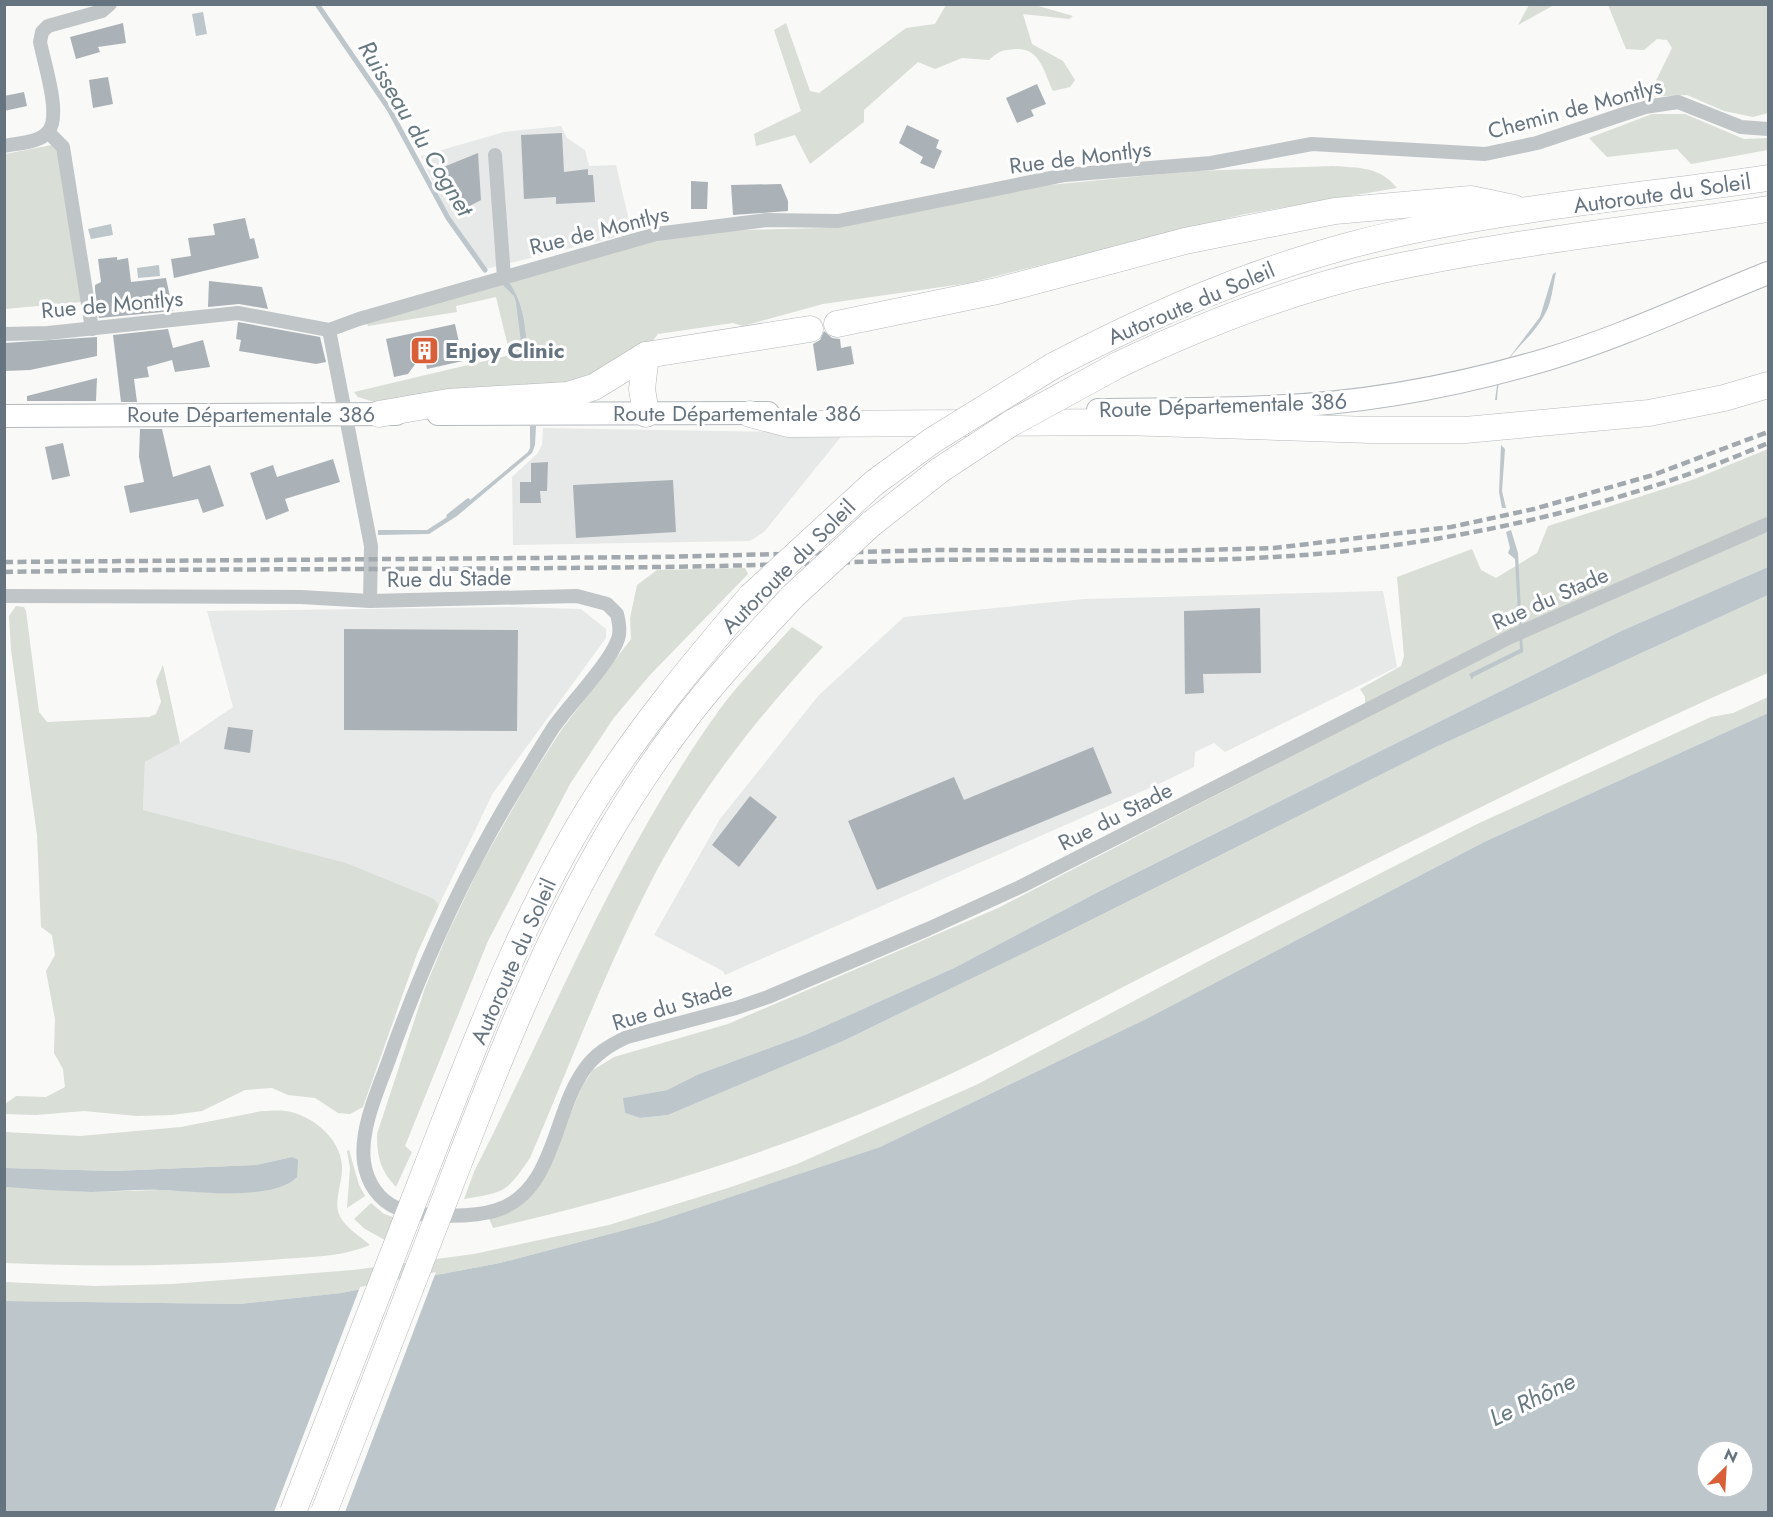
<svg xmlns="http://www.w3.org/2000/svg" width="1773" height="1517" viewBox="0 0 1773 1517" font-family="Jost,sans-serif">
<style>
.built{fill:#e7e8e8}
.green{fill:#d9ded6}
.water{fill:#bcc6cb;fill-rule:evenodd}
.pier{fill:#f9f9f7}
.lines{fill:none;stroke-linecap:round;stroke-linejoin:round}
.stream{stroke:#bcc6cb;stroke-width:5}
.building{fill:#aab2b7}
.primary-casing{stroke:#b4b9bd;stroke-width:24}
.motorway-casing{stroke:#b4b8bb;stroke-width:27}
.minor{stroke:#c0c5c8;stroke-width:14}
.primary{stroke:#fff;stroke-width:22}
.motorway{stroke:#fff;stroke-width:26}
.rail{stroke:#a2a9ae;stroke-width:4.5;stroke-dasharray:9 4.5;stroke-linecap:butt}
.motorway-bridge-casing{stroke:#b4b8bb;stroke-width:27;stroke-linecap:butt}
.motorway-bridge{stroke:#fff;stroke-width:26}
.labels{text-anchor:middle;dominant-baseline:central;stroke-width:6;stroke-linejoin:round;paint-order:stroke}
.street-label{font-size:22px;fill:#667480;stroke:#fff}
.poi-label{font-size:22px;font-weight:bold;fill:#667480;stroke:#fff;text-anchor:start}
.water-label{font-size:24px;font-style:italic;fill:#667981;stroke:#fff}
</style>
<rect width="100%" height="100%" fill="#f9f9f7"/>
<g class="built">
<path d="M561,126L567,138L585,150L589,166L616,165L632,233L486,269L446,211L421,156L504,132Z"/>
<path d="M543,428L844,433L764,532L750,541L513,545L512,477L537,454L542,445Z"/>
<path d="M1383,591L1397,667L1225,752L1214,743L1195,752L1194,767L1163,782L725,975L723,971L654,935L720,819L819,695L904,617L1085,599Z"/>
<path d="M515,607L581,609L606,629V638L493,793L439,905L434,899L143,810L145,762L180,743L233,707L207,611Z"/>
</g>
<g class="green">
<path d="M946,5H1035L1073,16L1069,19L1023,14L1032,44L1063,61L1075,80L1070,87L1053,91C1044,72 1040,47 1015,49C1002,50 999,51 989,60L962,58L935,69L918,62L864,110V122L810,164L795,135L756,146L754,134L801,111L774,30L786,23L810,91L819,93L906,28L935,24Z"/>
<path d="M1529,5V4L1554,5L1518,25Z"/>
<path d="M1608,5H1768V113L1753,117L1724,111L1687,95L1648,97L1672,48L1667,40L1657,39L1644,50L1626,49Z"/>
<path d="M1652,114H1685L1744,139L1768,138V150L1691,164L1677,149L1607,157L1589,138Z"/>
<path d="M52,145L58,151L82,302L5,309V154Z"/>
<path d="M1333,166C1359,168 1379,166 1397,188L1245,214L969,283L823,304L743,326L733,323L658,334L651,343L634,347L575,385L374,402L358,397L354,392L510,355L496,297L456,306L457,312L368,326L367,324L500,282L658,240L740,230L824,228L1028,187L1194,171Z"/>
<path d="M1768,449V567L1621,631L1102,890L954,968L805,1035L699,1074L667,1090L624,1098L625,1113L640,1118L668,1115L841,1042L1057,937L1436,747L1768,595V673C1569,760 1376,859 1182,957C1086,1005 991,1058 893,1100C764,1156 630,1196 493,1228L489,1218C514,1211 529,1201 543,1180L582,1086L593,1070L614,1057L728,1024L998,908L1365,718V697L1360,689L1401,666L1404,656L1397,577L1472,549L1481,570L1496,578L1537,553L1548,526L1692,480Z"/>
<path d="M745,568L748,574L650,675L613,719L570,784L488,941L405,1146L412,1152L396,1187C380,1170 377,1156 377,1134L425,988L447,935L480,866L528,782L562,729L631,639L630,618L637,585L657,570Z"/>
<path d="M16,606L24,607L26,611L39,712L47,722L149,717L156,714L161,702L156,681L163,665L180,743L145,762L143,810L346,863L434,899L439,905L417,954L363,1107L350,1114L338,1113L315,1098L288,1095L272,1088L245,1090L202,1111L172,1115L137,1116L84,1111L36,1115L5,1114V1104L16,1096L46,1097L65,1087L63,1069L54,1053L55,1019L46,971L55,955L52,935L41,927L37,835L11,650L9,616Z"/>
<path d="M792,627L823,647C760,714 701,789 657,870C608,963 571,1062 530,1158C506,1193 505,1192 464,1199L474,1172C553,1016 617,852 720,709C741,680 768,654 792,627Z"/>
<path d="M1768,697V713L1484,842L1146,1019L880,1147L655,1222L500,1263L341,1293L239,1304L5,1301L4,1282L95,1286L172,1284L353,1270L474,1254L609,1225L731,1187L797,1164L976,1085L1209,961L1475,825L1711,717L1733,713Z"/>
<path d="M262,1111C269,1111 278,1110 285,1111C311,1114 340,1138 342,1165C343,1180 335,1197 338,1211C341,1225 360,1236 370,1245C339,1258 303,1257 270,1260C181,1266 94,1267 5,1263V1187L93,1192L158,1190L229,1193L269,1189L292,1157L256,1165L114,1171L5,1168V1132L80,1136L181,1127Z"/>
<path d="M349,1150L359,1185L365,1196L347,1208L350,1168L347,1151Z"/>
<path d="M371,1203L384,1214L396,1218L385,1240L365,1229L354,1219Z"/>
</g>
<g class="water">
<path d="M203,12L207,34L196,36L192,14Z"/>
<path d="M111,224L113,235L91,239L88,229Z"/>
<path d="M159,265L160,276L138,278L137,268Z"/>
<path d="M1556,272C1553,285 1552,301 1546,312C1527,349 1499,350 1497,400H1495L1499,371L1540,317L1553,274Z"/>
<path d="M507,280C525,303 525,329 528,357L523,358L516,302L514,296L500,282Z"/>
<path d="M530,426H536L535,445L532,453L457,516L429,534L378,535V530H427L458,510L528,452L530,448Z"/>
<path d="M1501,445L1505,449L1502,491L1506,508H1502L1499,492Z"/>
<path d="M1511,530L1518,553L1523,652L1473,677L1472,680L1469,674L1520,649L1515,559L1508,553L1510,548L1506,532Z"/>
<path d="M1768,567V595L1436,747L1057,937L841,1042L668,1115L640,1118L625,1113L623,1098L667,1090L699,1074L805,1035L954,968L1102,890L1621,631Z"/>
<path d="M1768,713V1512H5L4,1301L239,1304L341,1293L500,1263L655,1222L880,1147L1146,1019L1484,842ZM1707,1451H1743V1487H1707Z"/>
<path d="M292,1157L298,1160L297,1177C272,1202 194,1191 160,1190C137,1189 114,1192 91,1192C62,1191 33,1189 5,1187V1168L114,1171L256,1165Z"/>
</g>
<path class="pier" d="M436,1272L345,1512H274L360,1287Z"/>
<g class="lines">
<g class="stream">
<path d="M317,4L389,109L448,218L485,270"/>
<path d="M449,516L468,501"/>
</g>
</g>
<g class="building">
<path d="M123,23L126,43L98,47L100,52L76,59L70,37Z"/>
<path d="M108,77L113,104L93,108L89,80Z"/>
<path d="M1037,84L1046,104L1031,110L1034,116L1017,123L1006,98Z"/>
<path d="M24,92L27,106L4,111V96Z"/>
<path d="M907,125L939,140L936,148L942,151L934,169L920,163L923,157L899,143Z"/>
<path d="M562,133L564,172L588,169V175H593L595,202L556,204V197L524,199L521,135Z"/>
<path d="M478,153L481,200L462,210L441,168Z"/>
<path d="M691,181L708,182L707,209H691Z"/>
<path d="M781,184L788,201V211L733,215L731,185Z"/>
<path d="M245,218L250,239L254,238L259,258L174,278L171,259L191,256L188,238L215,235L213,224Z"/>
<path d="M117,257V260L128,258L131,282L166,278L173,311L99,318L95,290V285L101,282L98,259Z"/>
<path d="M209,281L262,287L268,309L239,304L208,307Z"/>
<path d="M238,322L320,337L326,362L316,364L239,351L241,340L236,339Z"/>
<path d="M455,324L463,361L427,369L424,352L408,374L394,377L386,339Z"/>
<path d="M168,329L173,348L203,340L210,367L175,372L172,360L147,367L149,377L134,379L137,402H121L113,335Z"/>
<path d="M824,331L832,338L840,339L841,348L851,346L854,364L817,371L813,344L820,340Z"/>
<path d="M97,337V356L30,370L4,371V343Z"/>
<path d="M97,378L96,401H27V396Z"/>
<path d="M140,429H162L173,477L210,465L224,506L203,513L198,499L130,513L124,486L144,482L139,457Z"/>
<path d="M63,443L70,476L52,480L45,447Z"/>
<path d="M333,459L340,482L285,499L289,511L266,520L250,473L273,465L277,477Z"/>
<path d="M548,462L547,491H540L541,503H520V482H531V463Z"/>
<path d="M673,480L676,532L576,538L573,485Z"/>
<path d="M1260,608L1261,673L1203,674L1204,693L1185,694L1184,611Z"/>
<path d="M344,629L518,630L517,731L344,730Z"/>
<path d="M228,727L253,730L250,753L224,749Z"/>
<path d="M1093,747L1112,793L877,890L848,821L954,777L964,800Z"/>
<path d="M750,796L777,817L739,867L712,845Z"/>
</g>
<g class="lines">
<defs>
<g id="primary">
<path d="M1098,410C1154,409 1210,410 1266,407C1362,404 1457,386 1548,359C1624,336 1695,302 1768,273"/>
<path d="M438,414L768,413"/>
<path d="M4,416L396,414"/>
</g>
<g id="motorway">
<path d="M837,324L997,291L1185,241L1335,211L1471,199L1514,208"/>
<path d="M646,355L642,389L646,414"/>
<path d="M1118,365C1202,325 1290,290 1382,270C1510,242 1640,229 1768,209"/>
<path d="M1053,366C1149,316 1246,273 1351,245C1487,209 1630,198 1768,178"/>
<path d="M379,414L448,402L568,395L594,387L646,355L810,329"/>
<path d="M750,414L788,424L1124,422L1371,430H1465L1649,413L1724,398L1768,385"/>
<path d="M871,524L940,470"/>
<path d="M428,1164C475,1043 521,920 589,809C636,732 693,664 751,596"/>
<path d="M458,1165C517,1011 579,859 680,726C714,680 754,638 793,596"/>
</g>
</defs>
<use href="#primary" class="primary-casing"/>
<use href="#motorway" class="motorway-casing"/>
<g class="minor">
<path d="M48,132L63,147L92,329"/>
<path d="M4,146C18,143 39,143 48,132C62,116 44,63 40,42L42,32L48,26L102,11L110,4"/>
<path d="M495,155L504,277"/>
<path d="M329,330L371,546L370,601"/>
<path d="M4,334L48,333L238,313L329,330L359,319L656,234L767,220L838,221L1065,175L1211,163L1312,144L1485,154L1537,143L1645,107L1678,102L1741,127L1768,129"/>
<path d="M4,596L301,597L370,601L577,596L607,604L617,614C619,622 621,631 618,639C610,663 569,705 553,728C537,753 521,780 506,805C457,888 419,974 387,1065C376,1094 360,1131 364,1162C367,1182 378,1200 397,1208C420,1218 473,1218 497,1210C555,1191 553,1113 584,1070C595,1054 610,1045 627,1037L736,1008L768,997L928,929L1022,886L1510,637L1768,524"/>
</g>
<use href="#primary" class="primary"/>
<use href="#motorway" class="motorway"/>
<g class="rail">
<path d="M4,562L660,557L939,550L1165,551L1274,548L1451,527L1534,509L1653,475L1768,432"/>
<path d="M4,572C222,568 440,570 657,567C750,566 842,562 934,560C1048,558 1161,564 1274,557C1437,548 1619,508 1768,443"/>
</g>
<defs>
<g id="motorway-bridge">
<path d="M940,470L1010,424L1118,365"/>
<path d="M751,596L874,483L933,440L1053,366"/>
<path d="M793,596L871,524"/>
<path d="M293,1512L428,1164"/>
<path d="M324,1512L458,1165"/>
</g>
</defs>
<use href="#motorway-bridge" class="motorway-bridge-casing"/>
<use href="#motorway-bridge" class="motorway-bridge"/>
</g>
<defs>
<symbol id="building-square" viewBox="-11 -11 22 22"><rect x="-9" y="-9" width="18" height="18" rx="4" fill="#d85f38" stroke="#fff"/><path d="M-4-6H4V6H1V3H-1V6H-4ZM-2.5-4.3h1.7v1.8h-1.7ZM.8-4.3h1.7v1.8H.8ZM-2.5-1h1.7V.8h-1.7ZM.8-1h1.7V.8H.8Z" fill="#fff"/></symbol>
</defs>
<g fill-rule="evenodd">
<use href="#building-square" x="408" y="334" width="33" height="33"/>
</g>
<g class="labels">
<g class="street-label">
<text transform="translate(1575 108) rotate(-15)">Chemin de Montlys</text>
<text transform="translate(1080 157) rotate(-7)">Rue de Montlys</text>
<text transform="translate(1662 193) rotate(-8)">Autoroute du Soleil</text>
<text transform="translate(599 230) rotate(-14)">Rue de Montlys</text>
<text transform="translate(1191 303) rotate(-23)">Autoroute du Soleil</text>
<text transform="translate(112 304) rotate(-5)">Rue de Montlys</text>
<text transform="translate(1223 405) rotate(-2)">Route Départementale 386</text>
<text x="737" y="413">Route Départementale 386</text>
<text x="251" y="414">Route Départementale 386</text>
<text transform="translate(788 566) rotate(-45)">Autoroute du Soleil</text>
<text transform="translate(449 578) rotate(-1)">Rue du Stade</text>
<text transform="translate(1550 598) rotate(-24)">Rue du Stade</text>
<text transform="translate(1115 816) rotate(-27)">Rue du Stade</text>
<text transform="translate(513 961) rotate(-66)">Autoroute du Soleil</text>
<text transform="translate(672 1005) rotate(-17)">Rue du Stade</text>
</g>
<g class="poi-label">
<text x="445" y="350">Enjoy Clinic</text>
</g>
<g class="water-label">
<text transform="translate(416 128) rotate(59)">Ruisseau du Cognet</text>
<text transform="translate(1532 1399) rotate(-26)">Le Rhône</text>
</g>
</g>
<rect width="1773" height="1517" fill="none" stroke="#667480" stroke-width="12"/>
<g transform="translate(1725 1469) rotate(24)"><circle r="28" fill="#ffffff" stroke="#c2c7cc" stroke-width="1.5"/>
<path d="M0-4.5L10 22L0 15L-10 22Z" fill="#d85f38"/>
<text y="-9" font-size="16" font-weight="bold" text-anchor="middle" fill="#667480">N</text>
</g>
</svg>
